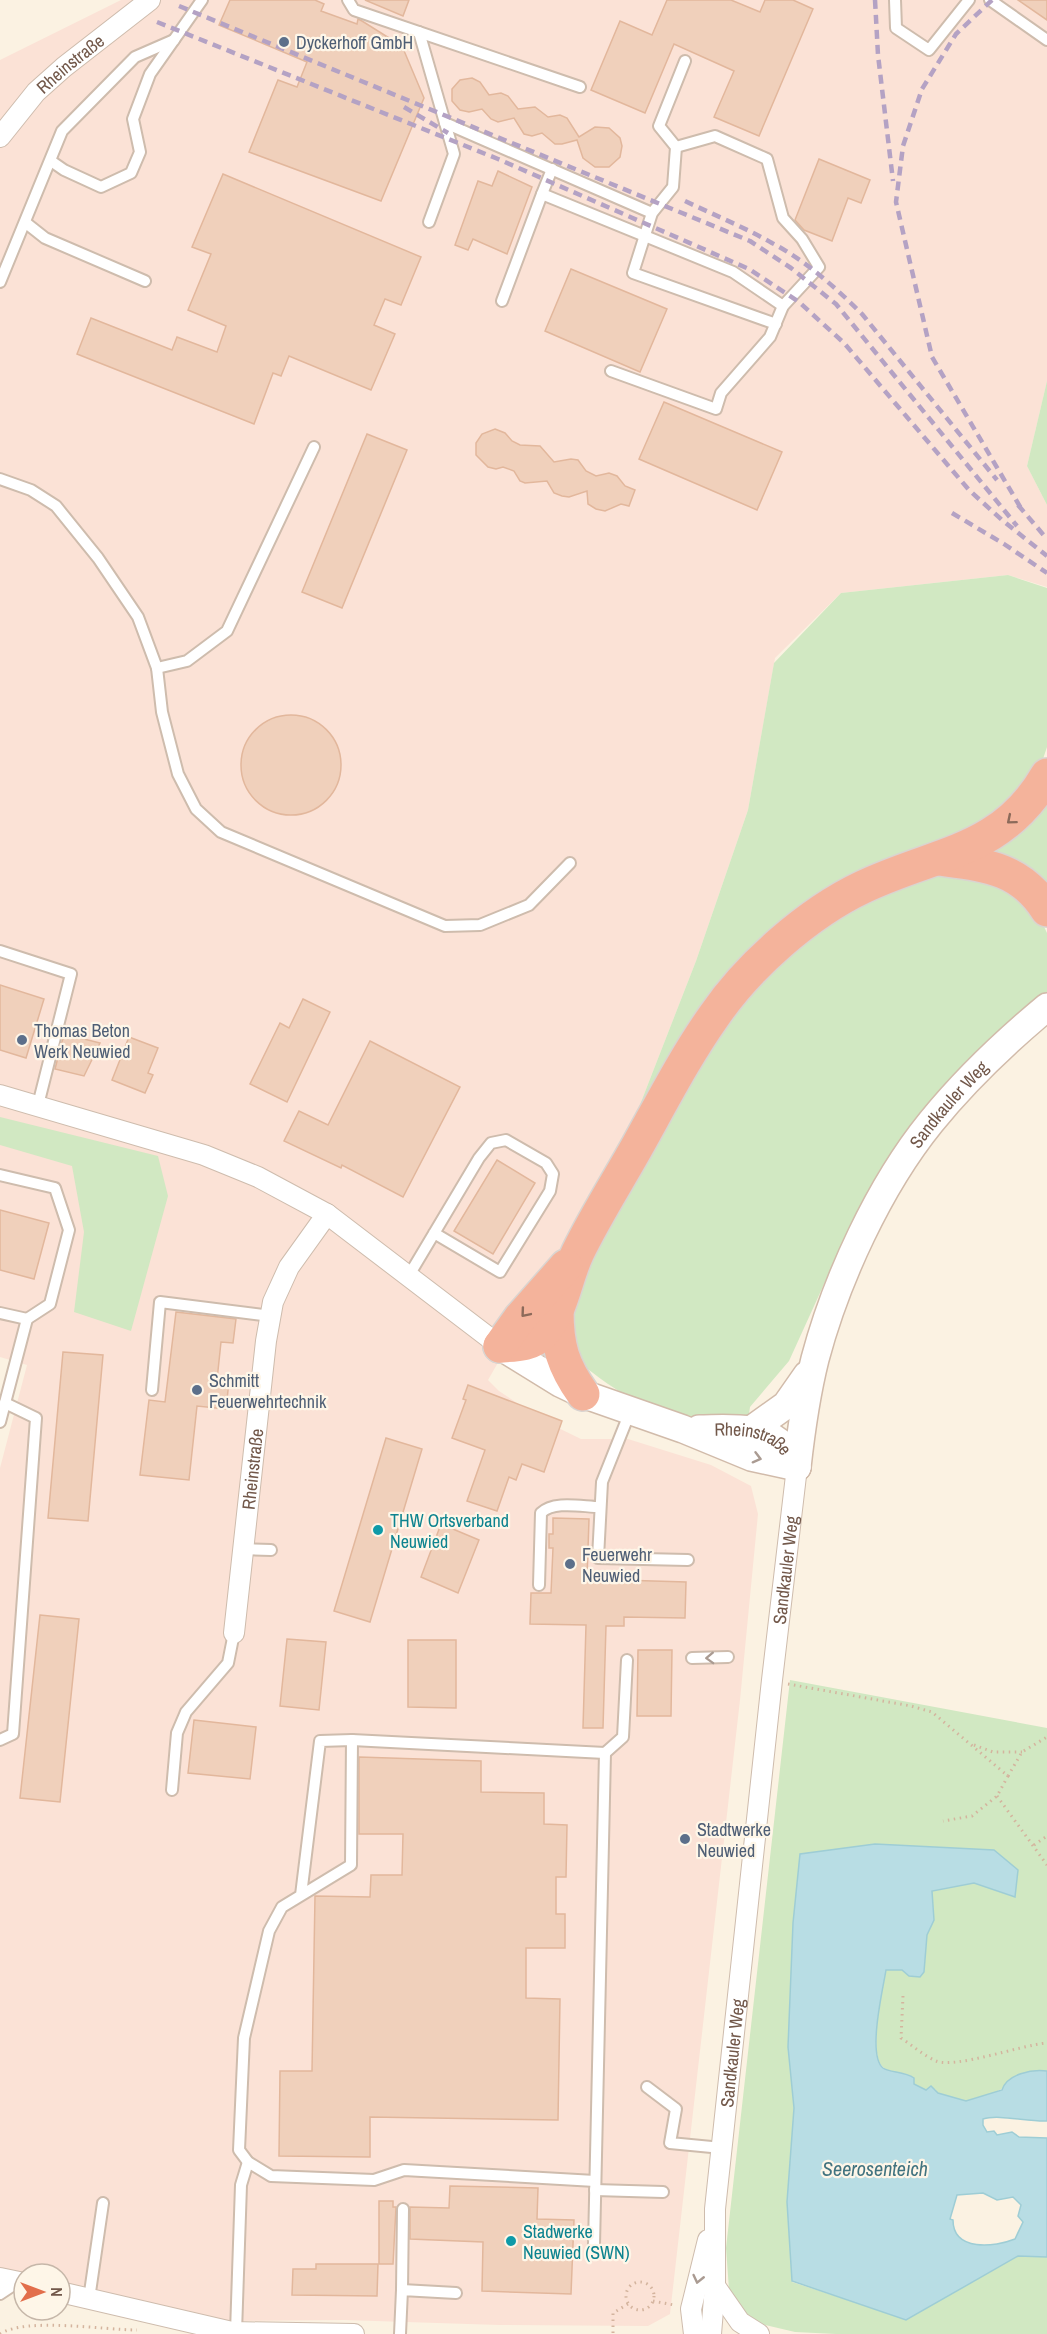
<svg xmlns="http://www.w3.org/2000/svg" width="1047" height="2334" viewBox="0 0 1047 2334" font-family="'Archivo Narrow',sans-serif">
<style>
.commercial{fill:#fbe2d6}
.green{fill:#d1e8c2}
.water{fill:#b8dde4;stroke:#9ecdd5;stroke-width:1.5;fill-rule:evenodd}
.building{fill:#f0d0bb;stroke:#e2b79c;stroke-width:1.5}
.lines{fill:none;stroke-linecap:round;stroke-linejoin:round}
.lane-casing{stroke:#cebcad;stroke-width:14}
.street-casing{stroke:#cebcad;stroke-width:22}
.secondary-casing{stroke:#d1bbaa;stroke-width:30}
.highway-casing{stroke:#dad4d0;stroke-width:36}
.path{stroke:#d4b49e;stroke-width:3;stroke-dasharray:1.5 4.5;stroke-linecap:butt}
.lane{stroke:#fff;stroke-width:10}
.street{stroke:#fff;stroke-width:20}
.secondary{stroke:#fff;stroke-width:27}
.highway{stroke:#f4b39b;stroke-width:33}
.rail{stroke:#b4a2c4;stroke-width:4.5;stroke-dasharray:9 6;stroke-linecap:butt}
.oneway{stroke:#8c6a5a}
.oneway2{stroke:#aa9b92}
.service-dot{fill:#5c6f8a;stroke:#fef6e8;stroke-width:2}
.culture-dot{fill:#0f9aa8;stroke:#fef6e8;stroke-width:2}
.labels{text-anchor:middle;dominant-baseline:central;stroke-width:4.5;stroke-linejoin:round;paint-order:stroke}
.service-label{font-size:18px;fill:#4e5e75;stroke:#fef6e8;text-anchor:start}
.street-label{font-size:18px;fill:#72584a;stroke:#fef6e8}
.culture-label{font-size:18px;fill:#0d838f;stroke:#fef6e8;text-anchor:start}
.water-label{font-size:20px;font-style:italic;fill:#41737f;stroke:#fef6e8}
</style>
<rect width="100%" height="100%" fill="#fbf2e2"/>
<path class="commercial" d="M121,0H1047V381L1027,466L1047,505V587L1008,575L841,593L775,658L748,810L696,961L627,1138L488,1380L499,1391L544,1421L581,1439H628L711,1465L751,1486L758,1514L740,1700L670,2314L648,2326L499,2325L344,2320L231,2321L111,2297L60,2284V2274H24L0,2269V1468L27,1365L0,1357V60Z"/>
<g class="green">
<path d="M1047,381V505L1027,466Z"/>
<path d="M1008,575L1047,588V747L1040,768L1010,811L823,899L627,1138L696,961L748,810L774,663L841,593Z"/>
<path d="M1047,787V896L996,859L989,843Z"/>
<path d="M930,874L994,877L1038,914L1047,933V992L1030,1005L953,1077L916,1119L879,1171L850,1227L789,1361L750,1407L748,1420C713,1422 672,1417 639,1402C617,1392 597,1376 577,1361L563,1308L660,1124L761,976L847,908Z"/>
<path d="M0,1117L158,1156L168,1196L131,1331L74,1312L84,1232L72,1166L0,1145Z"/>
<path d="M790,1680L1047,1728V2071C1027,2069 991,2101 966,2101C958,2101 946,2096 938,2093L935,2089L922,2090L914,2084V2078C903,2070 891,2074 884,2068C867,2056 883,1989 886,1969L902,1970L909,1976L919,1977L924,1972L927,1935L934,1920L932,1891L974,1883L1015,1897L1018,1870L994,1850L800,1854L793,1923L788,2047L794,2108L787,2202L792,2282L906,2319L1018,2256L1047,2257V2334H836L795,2332L731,2317L726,2248Z"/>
</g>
<path class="water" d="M875,1844L994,1850L1018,1870L1015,1897L974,1883L932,1891L934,1920L927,1935L924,1972L920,1977L909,1976L902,1970H886C883,1989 867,2055 883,2068C890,2073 904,2071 914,2078V2084L926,2090L931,2086L938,2093L966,2101L1002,2090C1007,2074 1032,2069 1047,2071V2121C1028,2122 999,2114 983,2119V2125L987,2132L994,2131L997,2135L1012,2132L1019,2137L1047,2138V2257L1018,2256L906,2320L792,2281L787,2202L794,2108L788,2047L793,1923L800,1854ZM983,2193L997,2200L1013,2197L1021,2205L1018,2216L1023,2222L1015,2239C995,2247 953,2252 953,2220L950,2219L957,2195Z"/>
<g class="building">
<path d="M230,0H315L324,4L321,11L357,24L358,19L362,21L402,46L424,98L381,201L249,152L278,80L297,87L307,62L219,25Z"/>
<path d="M365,0H409L403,16Z"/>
<path d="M667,0H731L760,12L765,0H793L813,9L759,136L714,117L734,71L674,44L645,113L591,90L620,21L652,35Z"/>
<path d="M1018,0H1047V20Z"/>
<path d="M472,78L480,82L489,95L501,93L508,96L518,109L535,107L548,117L560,115L567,118L579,137L595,127L609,128L620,138L622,146L620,157L609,167H595L583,158L577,140L562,144H555L542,133L532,136L524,134L514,118L498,122L491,119L482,109L469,112L460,110L452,101V89L460,80Z"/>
<path d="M819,159L870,180L861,203L848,198L832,241L804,230L795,220Z"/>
<path d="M498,171L532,187L507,254L473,239L468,250L455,245L478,181L492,186Z"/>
<path d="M223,174L421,257L401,305L385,299L374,325L395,334L371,390L289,356L281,376L273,373L254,424L77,354L91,318L172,350L177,337L217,352L226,326L188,310L211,254L192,247Z"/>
<path d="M571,269L667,309L640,372L545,331Z"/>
<path d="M664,402L782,452L757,510L639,459Z"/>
<path d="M495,429L505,433L512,441L520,445L540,446L554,462L571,459L578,460L586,471L596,476L609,473L617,476L625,486L635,490L629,506L621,504L605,511L596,509L588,504L587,491L569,497L562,496L554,493L547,481L525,483L520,481L514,471L503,467L496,469L488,467L476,455V443L482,434Z"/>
<path d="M367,434L407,450L342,608L302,592Z"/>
<circle cx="291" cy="765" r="50"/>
<path d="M0,985L44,999L26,1058L0,1050Z"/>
<path d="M303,999L330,1012L287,1102L250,1084L280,1023L289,1028Z"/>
<path d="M64,1034L100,1043L84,1076L55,1069Z"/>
<path d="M129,1037L158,1048L148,1073L153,1075L145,1093L112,1080Z"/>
<path d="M370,1041L460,1087L403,1197L342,1165L341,1168L284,1141L299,1111L328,1125Z"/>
<path d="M497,1160L535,1183L493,1254L454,1231Z"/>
<path d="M0,1210L49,1223L34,1279L0,1270Z"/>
<path d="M176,1312L236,1319L233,1343L221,1342L217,1380L229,1381L226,1409L197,1406L189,1480L140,1475L149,1400L165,1402Z"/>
<path d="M63,1352L103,1355L88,1521L48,1518Z"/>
<path d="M468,1385L562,1421L544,1472L522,1464L516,1480L509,1477L497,1511L467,1501L485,1450L452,1438L466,1400L463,1399Z"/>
<path d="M386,1438L422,1449L370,1622L334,1611Z"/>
<path d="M553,1518L589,1519L587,1579L686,1582L685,1618L624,1617V1626H606L603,1728H583L586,1625L530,1624L531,1593H551L553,1548H549V1534H553Z"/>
<path d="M441,1524L479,1540L458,1593L421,1577Z"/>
<path d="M40,1615L79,1619L60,1802L20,1798Z"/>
<path d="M287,1639L326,1642L319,1710L280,1706Z"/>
<path d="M408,1640H456V1708L408,1707Z"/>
<path d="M638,1650H672L671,1716H637Z"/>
<path d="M194,1720L256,1727L250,1779L188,1773Z"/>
<path d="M359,1757L481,1761V1792L544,1793V1824L567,1825L566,1877H556V1914H565V1948H526V1998L560,1999L558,2120L370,2117V2157L279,2156L280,2071H312L315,1896L370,1897L371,1875H402L403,1834H359Z"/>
<path d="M450,2186L538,2188L537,2219L574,2220L571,2294L482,2291L483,2242L410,2239V2207L449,2208Z"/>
<path d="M379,2201H393V2207H396L393,2264H379Z"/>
<path d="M316,2264H378L377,2296L292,2295L293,2269H316Z"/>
</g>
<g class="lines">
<defs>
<g id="lane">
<path d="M348,0L354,10L580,87"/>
<path d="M895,0L896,28L929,50L969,0"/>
<path d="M990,0L1047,40"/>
<path d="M419,32L454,154L429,222"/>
<path d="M685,61L659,126L676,147L673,187L652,213L633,273L776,324"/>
<path d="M445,123L652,213"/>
<path d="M51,161L64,170L101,187L131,173L140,152L133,119L150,74L202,0"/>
<path d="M542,194L552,169"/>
<path d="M26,223L45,238L145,281"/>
<path d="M0,282L62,131L135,57L174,40"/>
<path d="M502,301L542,194L733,272L783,306"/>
<path d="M611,371L716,409L721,393L770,337L783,306L819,267L802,239L783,218L767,159L715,136L676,147"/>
<path d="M0,479L31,490L56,506L98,558L138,617L157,668L187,661L227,631L314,447"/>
<path d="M157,668L162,712L178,774L196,809L221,832L445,926L480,925L529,905L570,863"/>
<path d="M0,951L71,974L38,1105"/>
<path d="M0,1175L55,1188L69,1230L50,1304L27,1319"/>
<path d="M408,1277L479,1158L491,1143L506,1140L546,1163L553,1174L550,1191L500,1272L434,1233"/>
<path d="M0,1313L27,1319L0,1422"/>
<path d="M152,1390L160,1302L271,1316"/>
<path d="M630,1412L602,1482L598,1558L688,1560"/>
<path d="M243,1549L271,1550"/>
<path d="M539,1585L541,1513C554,1500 583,1507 600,1507"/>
<path d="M692,1658L728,1657"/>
<path d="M0,1740L13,1734L36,1418L5,1403"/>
<path d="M352,1740L605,1753L623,1737L627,1660"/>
<path d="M172,1790L177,1733L186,1712L228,1663L234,1633"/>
<path d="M301,1895L320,1741L352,1740L351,1865L282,1907L269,1931L244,2038L239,2150L248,2162L271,2176L374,2180L404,2170L595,2181"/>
<path d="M647,2087L676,2109L670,2143L722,2148"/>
<path d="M595,2190L663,2192"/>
<path d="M594,2245L605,1753"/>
<path d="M402,2290L403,2209"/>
<path d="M0,2294L18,2282"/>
<path d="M89,2299L103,2203"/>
<path d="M236,2332L241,2185L248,2162"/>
<path d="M400,2334L402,2290L456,2293"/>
</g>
<g id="street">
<path id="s1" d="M0,137L36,92L64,67L150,0"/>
<path d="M0,1095L204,1155L258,1177L327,1214L500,1346"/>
<path id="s2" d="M234,1633L266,1341L273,1302L289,1267L327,1214"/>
<path d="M0,2278L24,2283"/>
<path d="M715,2286L740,2322L759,2334"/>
<path d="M60,2292L232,2332L354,2334"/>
<path d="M694,2334L691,2309L708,2240"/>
<path id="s3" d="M711,2334L715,2286V2209L772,1680L797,1467"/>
</g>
<g id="secondary">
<path d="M500,1346L560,1383L583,1394L683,1429L751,1457L797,1467"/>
<path id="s4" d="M699,1429C725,1429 765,1424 784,1447C789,1453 793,1461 797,1467"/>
<path d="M751,1430L786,1405L807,1375"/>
<path id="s5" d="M797,1467C801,1431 806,1395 815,1359C836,1280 879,1186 931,1122C965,1080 1005,1042 1047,1007"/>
</g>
<g id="highway">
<path d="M939,859C984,865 1020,867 1047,910"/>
<path d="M557,1311C557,1346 563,1366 583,1394"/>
<path d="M500,1346C515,1345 530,1346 542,1334C563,1311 565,1279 578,1252C596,1215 618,1181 638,1145C662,1102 685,1057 714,1016C748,966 808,913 863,887C936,852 1002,853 1047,775"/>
<path d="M500,1346L520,1318L566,1266"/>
</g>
</defs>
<use href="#lane" class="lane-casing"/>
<use href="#street" class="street-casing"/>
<use href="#secondary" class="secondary-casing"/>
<use href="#highway" class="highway-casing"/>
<g class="path">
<path d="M788,1684L911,1706L932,1712L1008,1776L997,1796L972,1816L943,1821"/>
<path d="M974,1745L993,1752H1022"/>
<path d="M1008,1776L1022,1752L1047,1737"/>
<path d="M997,1796L1047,1865"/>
<path d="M1034,1845L1047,1836"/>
<path d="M903,1996L901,2038C912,2045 924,2056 936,2061C955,2069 1021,2045 1047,2043"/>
<circle cx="640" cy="2296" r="14"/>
<path d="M653,2301L674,2305"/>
<path d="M613,2333V2313L628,2304"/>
<path d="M0,2334C26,2317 104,2330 137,2330"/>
</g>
<use href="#lane" class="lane"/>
<use href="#street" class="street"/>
<use href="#secondary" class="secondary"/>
<use href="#highway" class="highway"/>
<g class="rail">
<path d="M875,0L878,55L893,181"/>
<path d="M992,0L956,34L922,89L903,146L896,202L932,357L1022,510"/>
<path d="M179,6L750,241L791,268L836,304L1017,526"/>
<path d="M157,22L498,159L749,269L799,302L844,343L969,490L1002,520L1047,556"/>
<path d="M404,107L448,133"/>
<path d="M685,201C714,215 744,227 772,243C806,261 835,287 862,314L997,480"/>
<path d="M1018,505L1047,539"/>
<path d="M952,513L1004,544L1047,573"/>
</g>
</g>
<defs><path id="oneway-chevron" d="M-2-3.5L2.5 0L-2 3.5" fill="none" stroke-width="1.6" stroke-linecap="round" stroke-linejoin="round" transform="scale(1.5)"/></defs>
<g class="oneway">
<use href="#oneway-chevron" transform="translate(1011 820) rotate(140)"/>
<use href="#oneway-chevron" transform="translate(525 1313) rotate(130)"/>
</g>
<g class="oneway2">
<use href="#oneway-chevron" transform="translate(757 1458) rotate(15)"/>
<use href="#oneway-chevron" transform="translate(710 1658) rotate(178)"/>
<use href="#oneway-chevron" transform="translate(698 2279) rotate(103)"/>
</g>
<g class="service-dot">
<circle cx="284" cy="42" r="6"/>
<circle cx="22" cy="1040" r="6"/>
<circle cx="197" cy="1390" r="6"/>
<circle cx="570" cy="1564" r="6"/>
<circle cx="685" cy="1839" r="6"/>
</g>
<g class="culture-dot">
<circle cx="378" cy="1530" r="6"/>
<circle cx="511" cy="2241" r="6"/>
</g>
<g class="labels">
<g class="service-label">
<text x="296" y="42">Dyckerhoff GmbH</text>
<text x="34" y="1030">Thomas Beton<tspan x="34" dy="21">Werk Neuwied</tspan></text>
<text x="209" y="1380">Schmitt<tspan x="209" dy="21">Feuerwehrtechnik</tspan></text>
<text x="582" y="1554">Feuerwehr<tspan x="582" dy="21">Neuwied</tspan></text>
<text x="697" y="1829">Stadtwerke<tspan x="697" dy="21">Neuwied</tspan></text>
</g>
<g class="street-label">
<text stroke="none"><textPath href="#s1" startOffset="102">Rheinstraße</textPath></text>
<text stroke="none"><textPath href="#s5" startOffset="400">Sandkauler Weg</textPath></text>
<text stroke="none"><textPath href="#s4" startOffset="56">Rheinstraße</textPath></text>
<text stroke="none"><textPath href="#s2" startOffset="165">Rheinstraße</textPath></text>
<text stroke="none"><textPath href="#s3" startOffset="768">Sandkauler Weg</textPath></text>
<text stroke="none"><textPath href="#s3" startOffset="282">Sandkauler Weg</textPath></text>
</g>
<g class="culture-label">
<text x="390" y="1520">THW Ortsverband<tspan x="390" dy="21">Neuwied</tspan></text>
<text x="523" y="2231">Stadwerke<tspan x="523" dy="21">Neuwied (SWN)</tspan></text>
</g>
<g class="water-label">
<text x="875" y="2168">Seerosenteich</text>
</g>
</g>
<g transform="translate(42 2292) rotate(90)"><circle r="28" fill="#fef6e8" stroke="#c6b7a9" stroke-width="1.5"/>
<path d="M0-4.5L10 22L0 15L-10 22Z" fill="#e26e4b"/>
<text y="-9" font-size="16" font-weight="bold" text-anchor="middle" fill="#72584a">N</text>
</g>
</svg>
